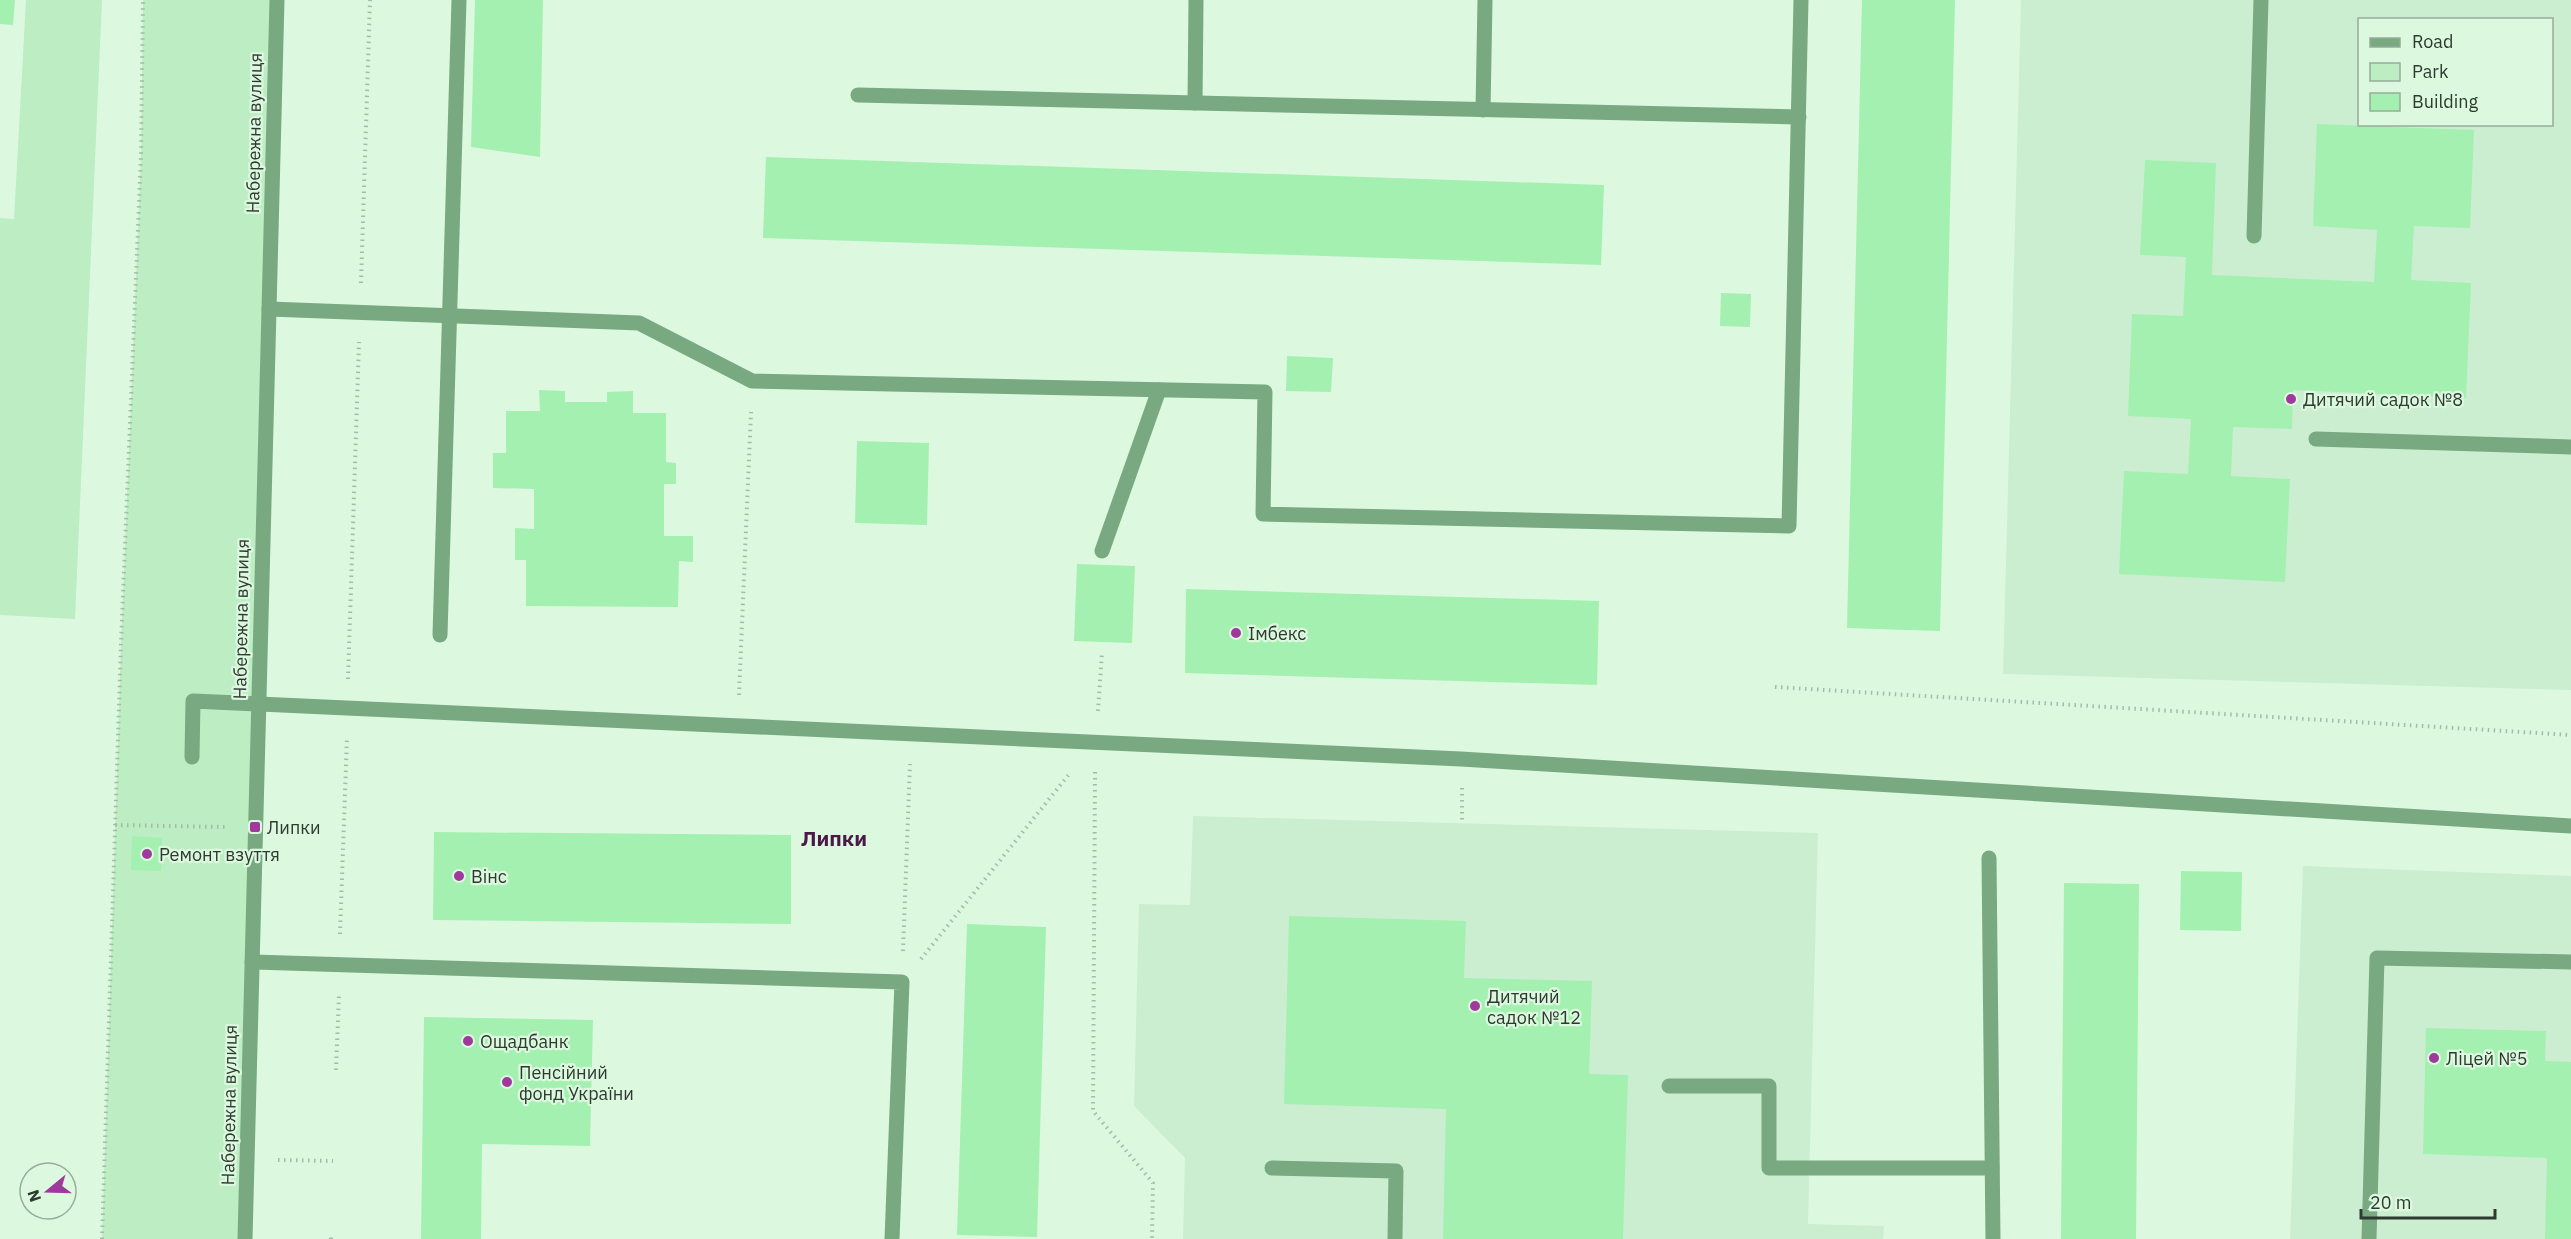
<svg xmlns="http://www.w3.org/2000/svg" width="2571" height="1239" viewBox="0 0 2571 1239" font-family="'IBM Plex Sans',sans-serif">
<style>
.built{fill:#cbeed0;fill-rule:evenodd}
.green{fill:#bcedc3}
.building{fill:#a3f0b1}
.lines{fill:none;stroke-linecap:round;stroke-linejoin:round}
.path{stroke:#a4bba7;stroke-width:4;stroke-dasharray:1.5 4.5;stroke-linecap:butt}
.service{stroke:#78a980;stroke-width:15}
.pedestrian{stroke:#78a980;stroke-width:15}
.tertiary{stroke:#78a980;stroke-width:15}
.poi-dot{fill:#a0399c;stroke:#dcf9df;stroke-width:2}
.labels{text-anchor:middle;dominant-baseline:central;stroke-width:4.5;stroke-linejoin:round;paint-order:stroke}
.street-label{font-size:18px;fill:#2e3930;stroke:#dcf9df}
.poi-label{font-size:18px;fill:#2e3930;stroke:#dcf9df;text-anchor:start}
.quarter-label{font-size:21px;font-weight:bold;fill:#4a1948;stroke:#dcf9df}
</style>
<rect width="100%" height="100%" fill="#dcf9df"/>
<g class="built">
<path d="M2021,0H2571V690L2003,674ZM2360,20H2552V124H2360Z"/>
<path d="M1193,816L1818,833L1808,1224L1884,1226L1883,1239H1183L1185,1158L1134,1106L1139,904L1190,905Z"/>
<path d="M2303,866L2571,876V1239H2290Z"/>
</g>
<g class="green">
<path d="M26,0H102L75,619L0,615V218L14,219Z"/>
<path d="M143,0H277L245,1239H102L121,644L141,155Z"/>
</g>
<g class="building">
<path d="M0,0H15L13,25L0,24Z"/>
<path d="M475,0H543L540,157L471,147Z"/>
<path d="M1862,0H1955L1940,631L1847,628Z"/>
<path d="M2317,124L2474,130L2470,228L2414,226L2411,280L2471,283L2466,398L2293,390L2292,429L2233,427L2231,476L2290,479L2285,582L2119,574L2124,471L2188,474L2191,419L2128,416L2132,314L2183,316L2186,257L2140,255L2145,160L2216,163L2212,275L2374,282L2377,230L2313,226Z"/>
<path d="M766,157L1604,185L1601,265L763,238Z"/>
<path d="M1721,293L1751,294L1750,327L1720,326Z"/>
<path d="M1287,356L1333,358L1331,392L1286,391Z"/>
<path d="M539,390L565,391V402H607V392L633,391V413H666V462L676,463V484H664V536H693V562L679,561L678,607L526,606V560H515V528L534,529V489L493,488V453H506V411H540Z"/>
<path d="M857,441L929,443L927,525L855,523Z"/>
<path d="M1077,564L1135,566L1132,643L1074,641Z"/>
<path d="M1186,589L1599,601L1597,685L1185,673Z"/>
<path d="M434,832L791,835V924L433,920Z"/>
<path d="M132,836L162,838L161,871L131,870Z"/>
<path d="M2181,871L2242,872L2241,931L2180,930Z"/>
<path d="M2064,883L2139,884L2136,1239H2061Z"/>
<path d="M1289,916L1466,921L1464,978L1592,981L1589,1074L1628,1075L1623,1239H1443L1446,1109L1284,1104Z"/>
<path d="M967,924L1046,927L1037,1237L957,1235Z"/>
<path d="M424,1017L593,1020L590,1146L482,1144L481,1239H421Z"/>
<path d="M2426,1028L2546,1031L2545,1061L2571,1062V1239H2545L2547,1158L2423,1154Z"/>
</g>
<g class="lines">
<g class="path">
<path d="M361,283L370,0"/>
<path d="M348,679L359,342"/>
<path d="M1775,687L2571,735"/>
<path d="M739,695L751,412"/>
<path d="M1098,711L1102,652"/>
<path d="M1095,772L1093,1111L1153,1183L1152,1239"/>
<path d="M1462,788V823"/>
<path d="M115,825L225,827"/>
<path d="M340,934L347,738"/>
<path d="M903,951L910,764"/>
<path d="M921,959L1070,773"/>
<path d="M336,1070L339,995"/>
<path d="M278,1160L333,1161"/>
<path d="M102,1239L121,644L141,155L143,0"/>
<path d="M331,1239V1233"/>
</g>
<g class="service">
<path d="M858,95L1799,117"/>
<path d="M1195,103L1196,0"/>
<path d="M1483,110L1485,0"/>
<path d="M2254,236L2261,0"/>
<path d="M269,309L639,323L752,381L1265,392L1263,514L1789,526L1801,0"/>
<path d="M2316,439L2571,447"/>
<path d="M1102,551L1159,390"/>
<path d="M440,635L459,0"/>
<path d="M1989,858L1993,1239"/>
<path d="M252,962L902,982L892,1239"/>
<path d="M1669,1086H1769V1168H1992"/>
<path d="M1272,1168L1396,1171L1395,1239"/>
<path d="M2369,1239L2377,958L2571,962"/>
</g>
<path class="pedestrian" d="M192,757L193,701L1461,759L2571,826"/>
<path class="tertiary" d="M245,1239L277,0"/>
</g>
<g class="poi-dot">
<circle cx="2291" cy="399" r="6"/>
<circle cx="1236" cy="633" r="6"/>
<rect x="249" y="821" width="12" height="12" rx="3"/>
<circle cx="147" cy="854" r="6"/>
<circle cx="459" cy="876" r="6"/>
<circle cx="1475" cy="1006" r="6"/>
<circle cx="468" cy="1041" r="6"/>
<circle cx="2434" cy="1058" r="6"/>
<circle cx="507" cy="1082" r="6"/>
</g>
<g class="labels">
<g class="street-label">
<text transform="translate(254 133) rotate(-89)">Набережна вулиця</text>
<text transform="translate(241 619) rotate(-89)">Набережна вулиця</text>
<text transform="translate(229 1105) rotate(-89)">Набережна вулиця</text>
</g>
<g class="poi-label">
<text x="2303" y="399">Дитячий садок №8</text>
<text x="1248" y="633">Імбекс</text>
<text x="267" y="827">Липки</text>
<text x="159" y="854">Ремонт взуття</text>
<text x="471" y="876">Вінс</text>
<text x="1487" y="996">Дитячий<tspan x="1487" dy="21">садок №12</tspan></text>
<text x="480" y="1041">Ощадбанк</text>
<text x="2446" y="1058">Ліцей №5</text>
<text x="519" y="1072">Пенсійний<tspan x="519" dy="21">фонд України</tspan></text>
</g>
<g class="quarter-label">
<text x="834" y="838">Липки</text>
</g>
</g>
<rect x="2358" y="18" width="195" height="108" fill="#dcf9df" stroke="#96ac99" stroke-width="1.5"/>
<rect x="2370" y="38" width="30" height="9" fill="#78a980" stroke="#96ac99" stroke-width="1.5"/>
<text x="2412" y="48" font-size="18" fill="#2e3930">Road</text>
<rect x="2370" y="63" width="30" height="18" fill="#bcedc3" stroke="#96ac99" stroke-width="1.5"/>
<text x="2412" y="78" font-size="18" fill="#2e3930">Park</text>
<rect x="2370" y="93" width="30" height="18" fill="#a3f0b1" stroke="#96ac99" stroke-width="1.5"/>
<text x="2412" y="108" font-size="18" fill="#2e3930">Building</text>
<g transform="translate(48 1191) rotate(251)"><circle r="28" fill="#dcf9df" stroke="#96ac99" stroke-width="1.5"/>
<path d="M0-4.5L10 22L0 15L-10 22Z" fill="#a0399c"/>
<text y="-9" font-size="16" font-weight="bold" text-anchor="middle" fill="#2e3930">N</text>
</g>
<path d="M2361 1209v9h134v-9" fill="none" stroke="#2e3930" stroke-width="3"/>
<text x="2370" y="1209" font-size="18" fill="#2e3930" stroke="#dcf9df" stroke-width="4.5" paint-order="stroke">20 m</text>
</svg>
